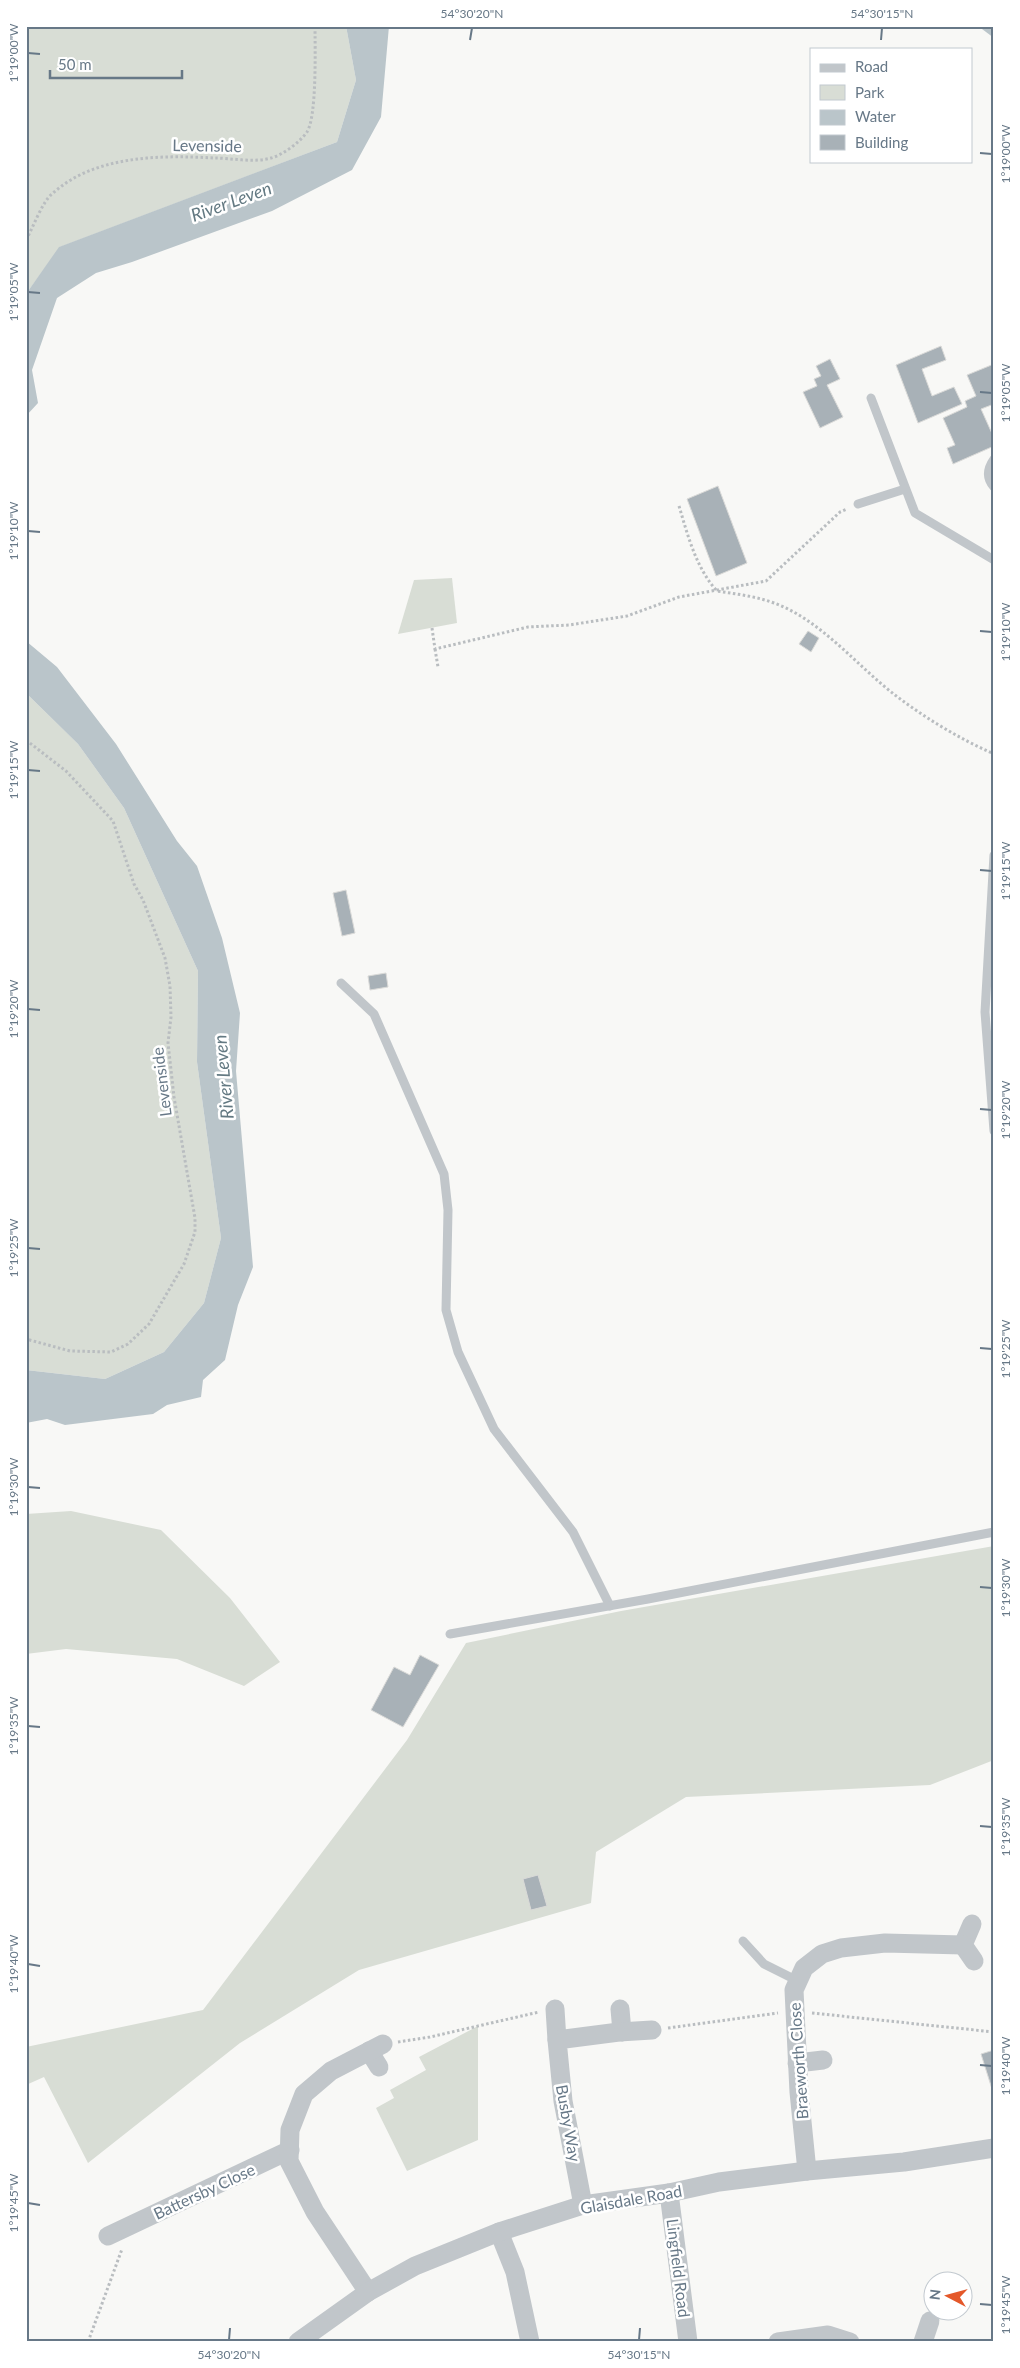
<svg xmlns="http://www.w3.org/2000/svg" width="1020" height="2368" viewBox="0 0 1020 2368" font-family="Lato,sans-serif">
<style>
.green{fill:#d8ddd5}
.water{fill:#bac5ca}
.building{fill:#a8b1b7;stroke:#dadad8}
.lines{fill:none;stroke-linecap:round;stroke-linejoin:round}
.path{stroke:#b9bdc0;stroke-width:3;stroke-dasharray:2.5 2.5;stroke-linecap:butt}
.lane{stroke:#c1c6ca;stroke-width:9}
.street{stroke:#c1c6ca;stroke-width:19}
.ticks{fill:none;stroke:#677887;stroke-width:2}
.labels{text-anchor:middle;dominant-baseline:central;stroke-width:5;stroke-linejoin:round;paint-order:stroke}
.street-label{font-size:16px;fill:#677887;stroke:#fff}
.water-label{font-size:18px;font-style:italic;fill:#637982;stroke:#fff}
.neatline{fill:none;stroke:#677887;stroke-width:2}
.ticks-label{font-size:12px;text-anchor:middle;fill:#677887}
</style>
<rect width="100%" height="100%" fill="#f8f8f6"/>
<g class="green">
<path d="M26,26H346L356,80L337,142L60,247L26,294Z"/>
<path d="M452,578L457,623L398,634L414,580Z"/>
<path d="M26,693L78,744L124,808L198,971L197,1062L221,1238L204,1303L164,1352L105,1379L26,1370Z"/>
<path d="M71,1511L161,1530L230,1598L280,1662L244,1686L177,1659L66,1649L26,1654V1514Z"/>
<path d="M994,1546V1760L930,1785L686,1797L596,1852L591,1903L359,1970L240,2043L88,2163L44,2077L26,2085V2047L203,2010L407,1740L466,1643L621,1611Z"/>
<path d="M478,2026V2140L407,2171L376,2108L394,2098L390,2090L426,2070L419,2057Z"/>
</g>
<g class="water">
<path d="M346,26H389L381,117L352,170L272,211L132,262L96,273L57,298L32,370L38,403L26,416V294L59,247L337,142L356,80Z"/>
<path d="M978,26H994V38Z"/>
<path d="M26,641L57,667L116,744L177,841L197,866L222,938L240,1013L236,1071L253,1267L238,1305L225,1360L203,1380L201,1397L167,1405L153,1414L65,1425L47,1419L26,1423V1370L105,1379L164,1352L204,1303L221,1238L197,1062L198,971L124,808L78,744L26,693Z"/>
</g>
<g class="building">
<path d="M941,346L946,360L922,369L932,396L954,387L962,404L918,423L896,365Z"/>
<path d="M830,359L840,379L827,385L843,417L820,428L803,392L817,386L814,379L821,376L816,366Z"/>
<path d="M994,364V404L981,409L994,438V446L953,464L947,448L955,445L943,418L967,407L965,401L976,396L967,375Z"/>
<path d="M718,486L747,563L716,576L687,499Z"/>
<path d="M808,631L819,638L811,652L799,644Z"/>
<path d="M346,890L355,933L342,936L333,893Z"/>
<path d="M386,973L388,987L370,990L368,976Z"/>
<path d="M420,1655L439,1665L403,1727L371,1710L394,1667L410,1675Z"/>
<path d="M538,1875L547,1906L531,1910L523,1879Z"/>
<path d="M994,2050V2088L992,2089L981,2054Z"/>
</g>
<g class="lines">
<g class="path">
<path d="M26,240C33,228 42,202 52,194C94,155 161,155 214,158C231,158 254,163 271,158C283,155 300,142 307,132C317,116 315,47 315,26"/>
<path d="M679,506C688,536 696,568 717,591C736,594 755,596 774,603C821,620 856,665 895,695C925,718 960,739 994,754"/>
<path d="M432,628L435,649L528,627L569,625L627,616L679,597L766,581L840,512L847,509"/>
<path d="M435,649L438,667"/>
<path d="M26,740L66,771L113,821L134,884L143,900L165,958L170,986L171,1017L168,1043L174,1097L195,1218V1232L184,1264L149,1324L128,1344L111,1352L70,1351L26,1339"/>
<path d="M812,2013L994,2032"/>
<path d="M668,2028L778,2013"/>
<path d="M398,2042L430,2037L539,2012"/>
<path d="M88,2342L122,2249"/>
</g>
<g class="lane">
<path d="M871,398L915,513L994,560"/>
<path d="M994,459C987,469 986,478 994,487"/>
<path d="M858,504L905,489"/>
<path d="M994,855L985,1012L994,1131"/>
<path d="M341,983L374,1014L444,1174L448,1210L446,1310L458,1352L494,1429L573,1532L610,1606"/>
<path d="M450,1634L648,1599L994,1532"/>
<path d="M743,1941L764,1964L798,1981"/>
</g>
<g class="street">
<path d="M972,1924L963,1945L974,1961"/>
<path d="M555,2009L557,2040"/>
<path d="M620,2009L622,2032"/>
<path d="M369,2051L379,2067"/>
<path d="M797,2063L823,2060"/>
<path d="M807,2171L799,2092L794,1990L804,1968L822,1954L841,1948L885,1943L963,1945"/>
<path d="M669,2193L688,2342"/>
<path d="M583,2205L563,2101L557,2040L619,2032L652,2030"/>
<path d="M499,2232L515,2272L530,2342"/>
<path d="M108,2236L290,2150"/>
<path d="M368,2292L315,2212L289,2161L290,2130L304,2094L331,2071L383,2044"/>
<path d="M298,2342L368,2292L415,2266L499,2232L583,2205L669,2193L719,2182L807,2171L904,2162L994,2148"/>
<path d="M778,2342L828,2335L850,2342"/>
<path d="M923,2342L930,2321"/>
</g>
</g>
<path class="ticks" d="M470,40L472,28M881,40L882,28M28,53L40,54M980,153L992,154M28,292L40,293M980,392L992,393M28,531L40,532M980,631L992,632M28,770L40,771M980,870L992,871M28,1009L40,1010M980,1109L992,1110M28,1248L40,1249M980,1348L992,1349M28,1487L40,1488M980,1587L992,1588M28,1726L40,1727M980,1826L992,1827M28,1964L40,1966M980,2065L992,2066M28,2203L40,2205M980,2304L992,2305M229,2340L230,2328M639,2340L640,2328"/>
<g class="labels">
<g class="street-label">
<text transform="translate(207 145) rotate(1)">Levenside</text>
<text transform="translate(161 1082) rotate(-97)">Levenside</text>
<text transform="translate(798 2061) rotate(-94)">Braeworth Close</text>
<text transform="translate(569 2123) rotate(80)">Busby Way</text>
<text transform="translate(204 2191) rotate(-25)">Battersby Close</text>
<text transform="translate(631 2199) rotate(-10)">Glaisdale Road</text>
<text transform="translate(679 2268) rotate(83)">Lingfield Road</text>
</g>
<g class="water-label">
<text transform="translate(231 201) rotate(-20)">River Leven</text>
<text transform="translate(223 1077) rotate(-95)">River Leven</text>
</g>
</g>
<rect width="1020" height="2368" fill="none" stroke="#ffffff" stroke-width="55"/>
<rect x="810" y="48" width="162" height="115" fill="#ffffff" stroke="#c2c9cf"/>
<rect x="820" y="64" width="25" height="8" fill="#c1c6ca" stroke="#c2c9cf"/>
<text x="855" y="72" font-size="15" fill="#677887">Road</text>
<rect x="820" y="85" width="25" height="15" fill="#d8ddd5" stroke="#c2c9cf"/>
<text x="855" y="98" font-size="15" fill="#677887">Park</text>
<rect x="820" y="110" width="25" height="15" fill="#bac5ca" stroke="#c2c9cf"/>
<text x="855" y="122" font-size="15" fill="#677887">Water</text>
<rect x="820" y="135" width="25" height="15" fill="#a8b1b7" stroke="#c2c9cf"/>
<text x="855" y="148" font-size="15" fill="#677887">Building</text>
<g transform="translate(948 2296) rotate(276)"><circle r="24" fill="#ffffff" stroke="#c2c9cf"/>
<path d="M0-4L9 19L0 12L-9 19Z" fill="#e4582a"/>
<text y="-8" font-size="14" font-weight="bold" text-anchor="middle" fill="#677887">N</text>
</g>
<path d="M50 70v8h132v-8" fill="none" stroke="#677887" stroke-width="2.5"/>
<text x="58" y="70" font-size="15" fill="#677887" stroke="#ffffff" stroke-width="4" paint-order="stroke">50 m</text>
<rect x="28" y="28" width="964" height="2312" class="neatline"/>
<g class="ticks-label">
<text x="472" y="18">54°30'20"N</text>
<text x="882" y="18">54°30'15"N</text>
<text transform="translate(14 53) rotate(-90)" y="4">1°19'00"W</text>
<text transform="translate(1006 154) rotate(-90)" y="4">1°19'00"W</text>
<text transform="translate(14 292) rotate(-90)" y="4">1°19'05"W</text>
<text transform="translate(1006 393) rotate(-90)" y="4">1°19'05"W</text>
<text transform="translate(14 531) rotate(-90)" y="4">1°19'10"W</text>
<text transform="translate(1006 632) rotate(-90)" y="4">1°19'10"W</text>
<text transform="translate(14 770) rotate(-90)" y="4">1°19'15"W</text>
<text transform="translate(1006 871) rotate(-90)" y="4">1°19'15"W</text>
<text transform="translate(14 1009) rotate(-90)" y="4">1°19'20"W</text>
<text transform="translate(1006 1110) rotate(-90)" y="4">1°19'20"W</text>
<text transform="translate(14 1248) rotate(-90)" y="4">1°19'25"W</text>
<text transform="translate(1006 1349) rotate(-90)" y="4">1°19'25"W</text>
<text transform="translate(14 1487) rotate(-90)" y="4">1°19'30"W</text>
<text transform="translate(1006 1588) rotate(-90)" y="4">1°19'30"W</text>
<text transform="translate(14 1726) rotate(-90)" y="4">1°19'35"W</text>
<text transform="translate(1006 1827) rotate(-90)" y="4">1°19'35"W</text>
<text transform="translate(14 1964) rotate(-90)" y="4">1°19'40"W</text>
<text transform="translate(1006 2066) rotate(-90)" y="4">1°19'40"W</text>
<text transform="translate(14 2203) rotate(-90)" y="4">1°19'45"W</text>
<text transform="translate(1006 2305) rotate(-90)" y="4">1°19'45"W</text>
<text x="229" y="2359">54°30'20"N</text>
<text x="639" y="2359">54°30'15"N</text>
</g>
</svg>
